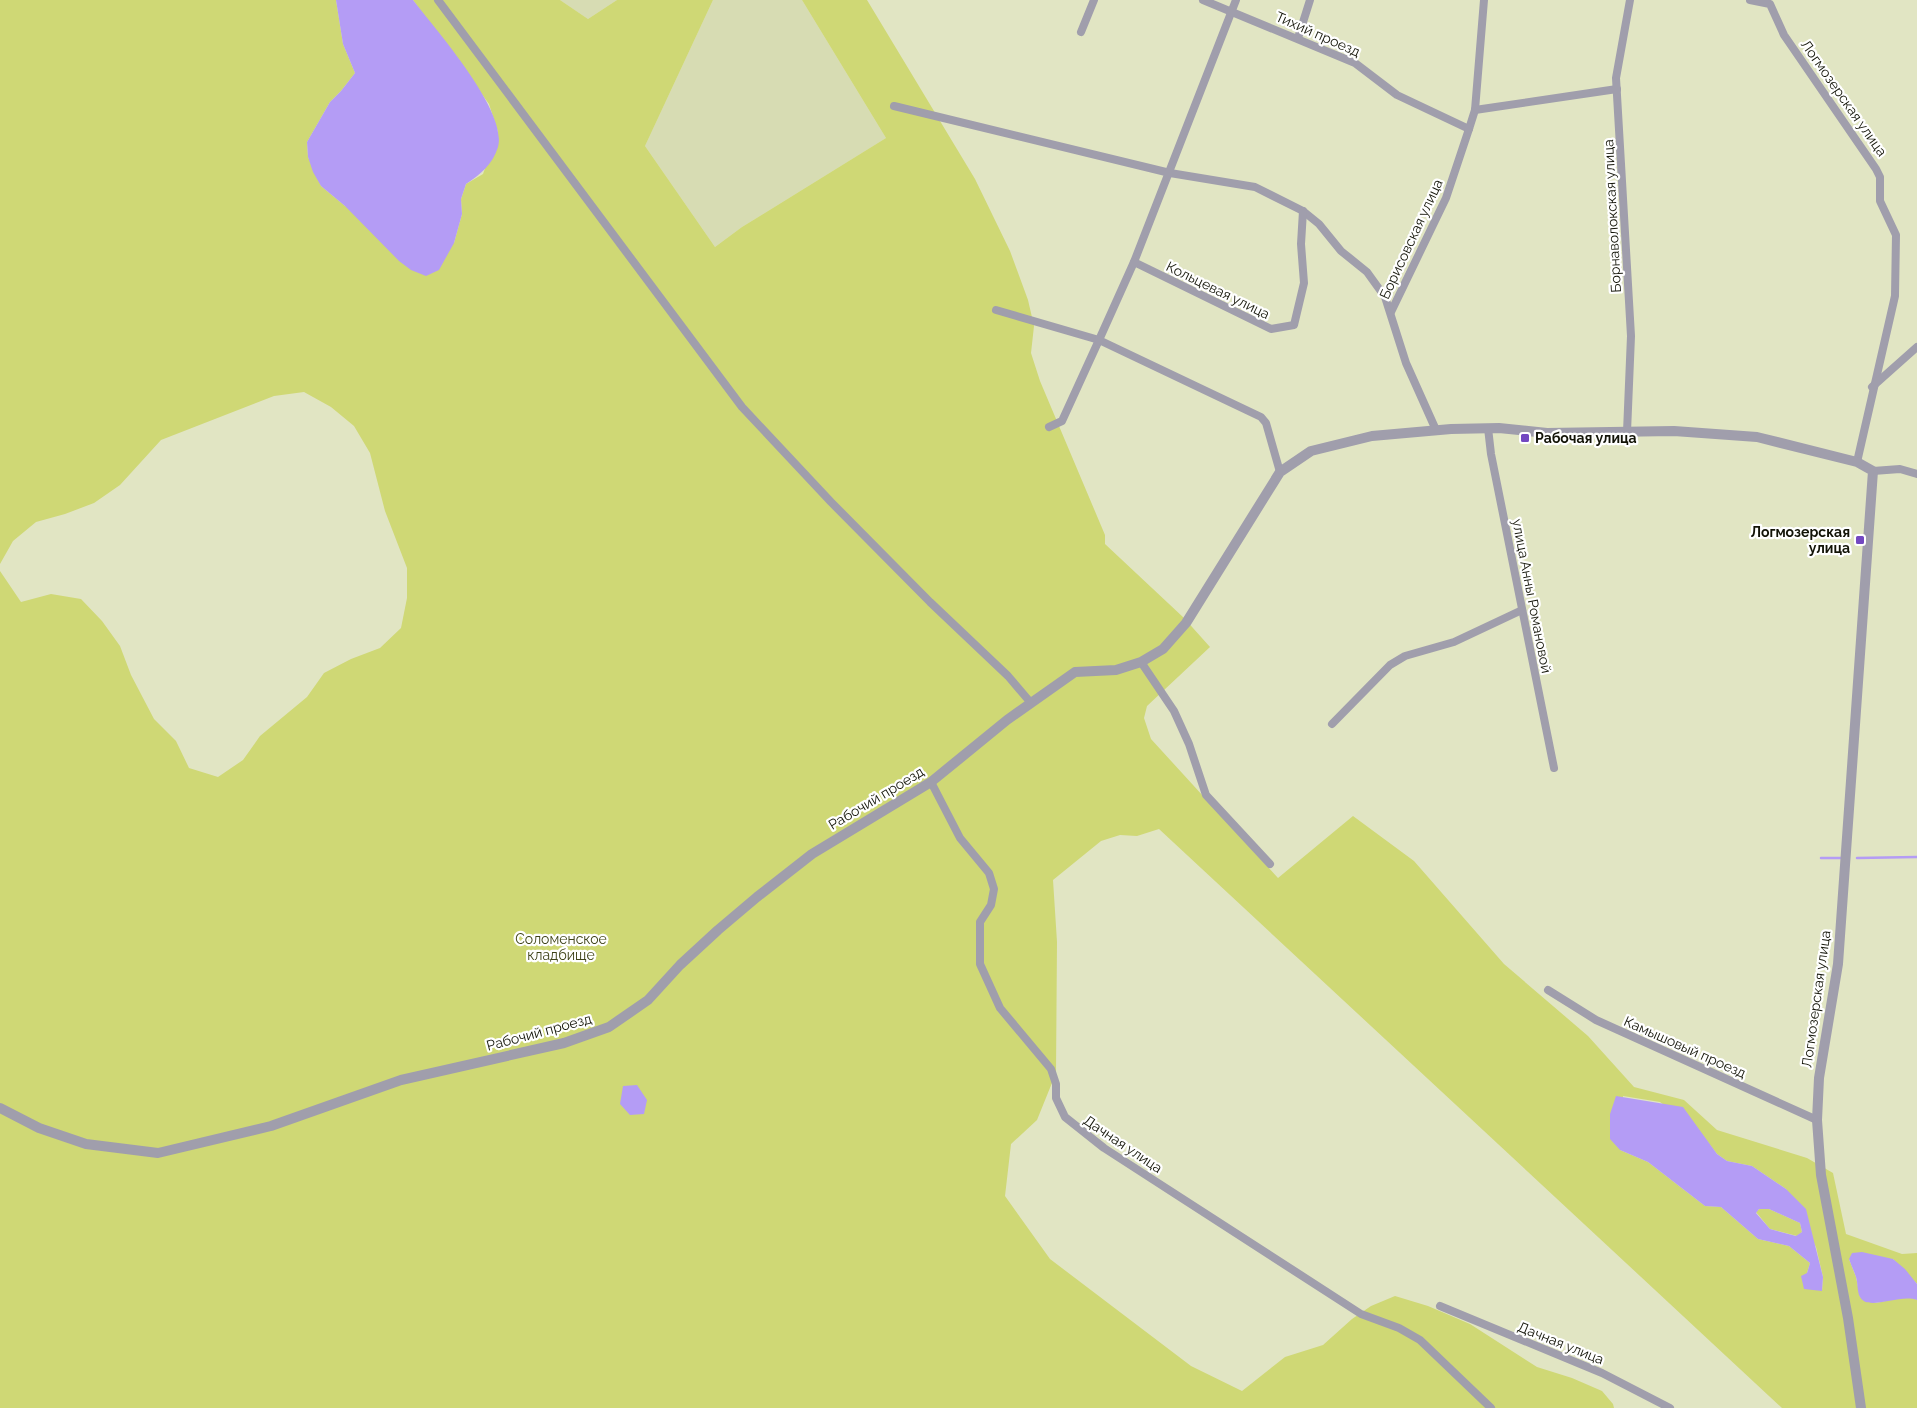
<svg xmlns="http://www.w3.org/2000/svg" width="1917" height="1408" viewBox="0 0 1917 1408" font-family="Raleway,sans-serif">
<style>
.built{fill:#d7dcb3}
.green{fill:#cfd875;fill-rule:evenodd}
.water{fill:#b49cf5;fill-rule:evenodd}
.lines{fill:none;stroke-linecap:round;stroke-linejoin:round}
.stream{stroke:#b49cf5;stroke-width:2.5}
.minor{stroke:#a09eac;stroke-width:8}
.tertiary{stroke:#a09eac;stroke-width:10}
.poi-dot{fill:#7348c1;stroke:#fff;stroke-width:2}
.labels{text-anchor:middle;dominant-baseline:central;stroke-width:4.5;stroke-linejoin:round;paint-order:stroke}
.street-label{font-size:14px;fill:#121307;stroke:#fff}
.poi-label{font-size:14px;font-weight:bold;fill:#121307;stroke:#fff;text-anchor:start}
.park-label{font-size:14px;fill:#3e4217;stroke:#fff}
</style>
<rect width="100%" height="100%" fill="#e1e5c3"/>
<g class="built">
<path d="M560,0H617L588,19Z"/>
<path d="M713,0H802L886,138L742,227L715,247L645,146Z"/>
</g>
<g class="green">
<path d="M0,0H336L343,44L355,73L341,91L330,102L307,142L308,157L321,186L345,206L454,243L462,214L461,199L466,184L483,174L498,132L489,104L413,0H560L588,19L617,0H713L645,146L715,247L742,227L886,138L802,0H867L975,179L1010,251L1028,300L1034,326L1031,353L1040,381L1105,535V544L1184,618L1210,647L1147,706L1144,718L1151,739L1278,878L1353,816L1414,861L1504,964L1588,1036L1634,1087L1684,1100L1717,1130L1807,1158L1833,1173L1846,1234L1902,1254L1917,1253V1284L1893,1259H1849L1856,1277L1860,1297L1876,1303L1909,1296L1917,1300V1408H1782L1159,829L1137,836L1120,835L1101,841L1053,880L1057,942L1056,1073L1037,1120L1011,1144L1005,1196L1050,1259L1191,1366L1242,1391L1285,1357L1323,1345L1352,1319L1371,1306L1395,1296L1428,1306L1470,1324L1537,1367L1572,1378L1602,1391L1613,1404L1614,1408H0V571L21,602L51,594L81,599L102,621L120,646L131,675L154,719L176,741L189,768L218,777L243,760L260,736L307,697L324,673L351,659L380,648L401,628L407,598V568L385,511L370,453L354,426L331,407L304,392L274,396L161,440L120,485L94,503L65,514L36,522L13,541L0,564ZM1623,1096L1660,1102L1700,1132L1717,1154L1727,1161L1752,1166L1786,1189L1816,1247L1823,1277L1822,1291L1807,1273L1810,1263L1789,1246L1758,1239L1721,1207L1705,1206L1648,1162L1620,1150Z"/>
<path d="M1759,1209H1769L1800,1223L1802,1232L1797,1236L1770,1229L1756,1212Z"/>
</g>
<g class="water">
<path d="M336,0H413C436,30 508,111 498,147C493,164 480,175 466,184L461,199L462,214L454,243L439,270L426,276L411,270L399,261L345,206L321,186L313,172L308,157L307,142L330,102L341,91L355,73L343,44Z"/>
<path d="M637,1085L647,1100L644,1114L630,1115L620,1104L623,1086Z"/>
<path d="M1616,1096L1683,1107L1717,1154L1727,1161L1752,1166L1786,1189L1806,1209L1823,1277L1822,1291L1804,1289L1801,1276L1807,1273L1810,1263L1789,1246L1758,1239L1721,1207L1705,1206L1648,1162L1620,1150L1610,1139V1114ZM1759,1209H1769L1800,1223L1802,1232L1796,1236L1770,1229L1756,1213Z"/>
<path d="M1862,1252L1893,1259L1905,1269L1917,1284V1300C1900,1293 1868,1312 1860,1297C1857,1292 1858,1283 1856,1277C1854,1271 1851,1265 1849,1259L1852,1253Z"/>
</g>
<g class="lines">
<g class="stream">
<path d="M1821,858H1842"/>
<path d="M1857,858L1917,857"/>
</g>
<g class="minor">
<path d="M438,0L742,407L831,502L930,602L1008,676L1031,703"/>
<path d="M1203,0L1355,63L1397,95L1469,129"/>
<path d="M1750,0L1770,4L1784,35L1876,169L1880,177V201L1896,235L1895,296L1857,462"/>
<path d="M1081,32L1094,0"/>
<path d="M1298,38L1310,0"/>
<path d="M894,106L1170,173L1255,187L1303,211L1319,224L1341,251L1367,272L1385,297L1406,363L1436,430"/>
<path d="M1475,110L1617,89"/>
<path d="M1134,262L1236,0"/>
<path d="M996,310L1099,340L1062,421L1049,427"/>
<path d="M1391,312L1446,198L1469,129L1475,110L1484,0"/>
<path d="M1872,387L1917,347"/>
<path d="M1488,428L1491,454L1554,768"/>
<path d="M1627,432L1631,336L1616,78L1630,0"/>
<path d="M1873,471L1900,469L1917,474"/>
<path d="M1280,472L1266,423L1261,417L1099,340L1134,262L1271,329L1294,325L1304,283L1301,244L1303,211"/>
<path d="M1141,662L1174,711L1189,744L1206,795L1270,864"/>
<path d="M1332,724L1390,665L1405,656L1454,642L1522,610"/>
<path d="M931,782L960,838L989,873L994,889L991,905L980,922V964L1000,1008L1051,1069L1056,1084V1098L1065,1117L1104,1148L1361,1314L1399,1328L1420,1340L1491,1408"/>
<path d="M1548,990L1596,1020L1817,1120"/>
<path d="M1440,1306L1602,1373L1670,1408"/>
</g>
<path class="tertiary" d="M0,1108L39,1128L86,1144L158,1153L271,1126L401,1080L564,1043L609,1027L648,1000L680,965L718,930L757,897L812,854L931,782L1007,720L1075,672L1116,670L1141,662L1163,649L1186,623L1280,472L1311,451L1372,436L1451,429L1499,428L1547,433L1674,431L1757,437L1857,462L1873,471L1838,964L1819,1078L1817,1120L1821,1175L1848,1318L1861,1408"/>
</g>
<g class="poi-dot">
<rect x="1520" y="433" width="10" height="10" rx="2.5"/>
<rect x="1855" y="535" width="10" height="10" rx="2.5"/>
</g>
<g class="labels">
<g class="street-label">
<text transform="translate(1318 34) rotate(24)">Тихий проезд</text>
<text transform="translate(1844 98) rotate(55)">Логмозерская улица</text>
<text transform="translate(1612 216) rotate(-93)">Борнаволокская улица</text>
<text transform="translate(1411 239) rotate(-65)">Борисовская улица</text>
<text transform="translate(1218 290) rotate(26)">Кольцевая улица</text>
<text transform="translate(1532 596) rotate(79)">улица Анны Романовой</text>
<text transform="translate(876 798) rotate(-31)">Рабочий проезд</text>
<text transform="translate(1816 999) rotate(-82)">Логмозерская улица</text>
<text transform="translate(539 1032) rotate(-15)">Рабочий проезд</text>
<text transform="translate(1685 1047) rotate(24)">Камышовый проезд</text>
<text transform="translate(1123 1144) rotate(34)">Дачная улица</text>
<text transform="translate(1561 1343) rotate(22)">Дачная улица</text>
</g>
<g class="poi-label">
<text x="1535" y="438">Рабочая улица</text>
<text x="1850" y="532" text-anchor="end">Логмозерская<tspan x="1850" dy="16">улица</tspan></text>
</g>
<g class="park-label">
<text x="561" y="939">Соломенское<tspan x="561" dy="16">кладбище</tspan></text>
</g>
</g>
</svg>
